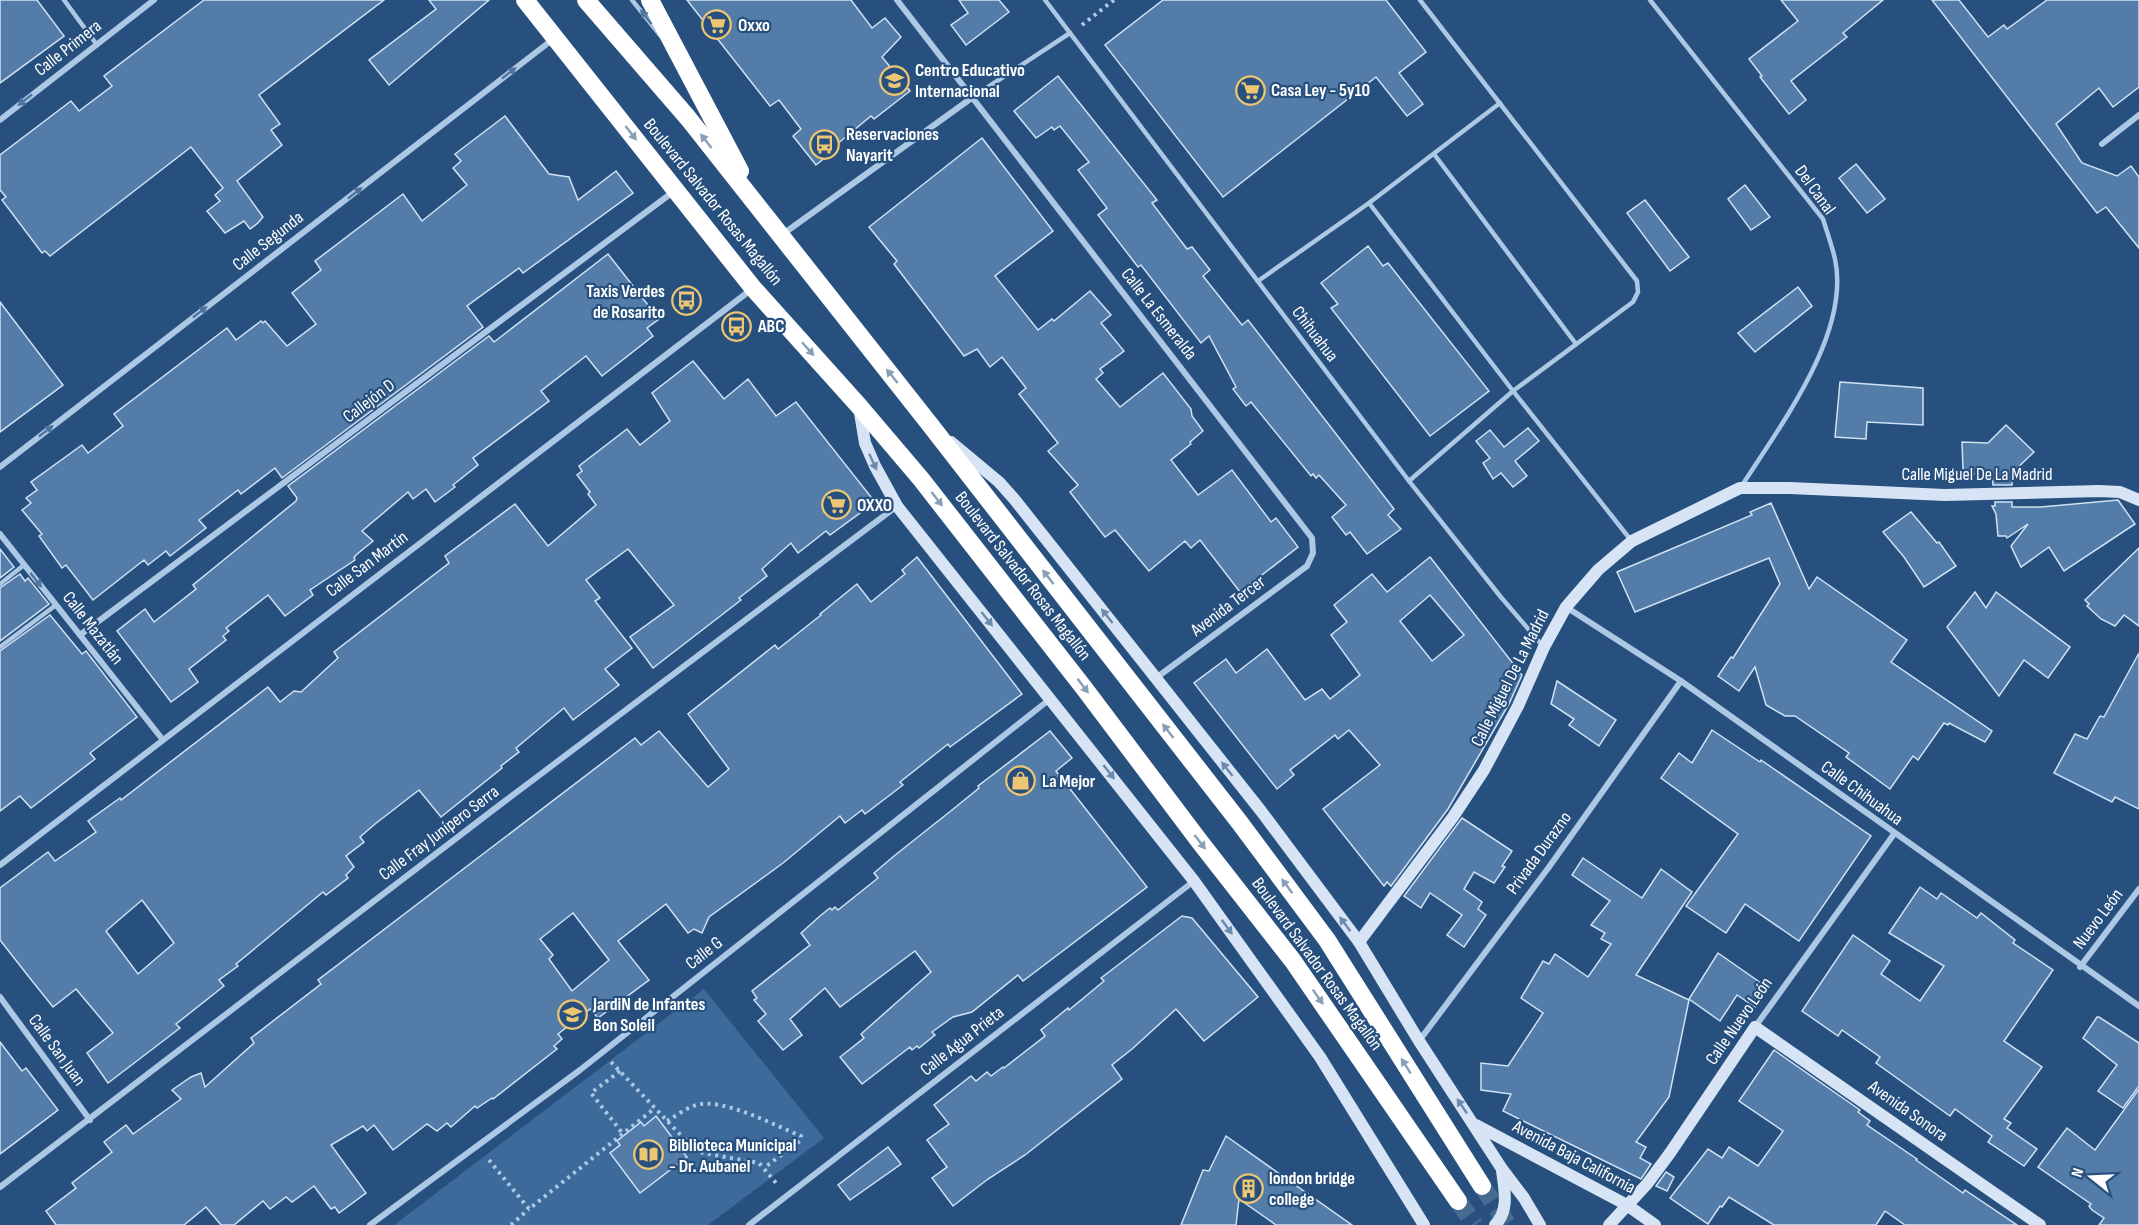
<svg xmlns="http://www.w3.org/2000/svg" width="2139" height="1225" viewBox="0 0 2139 1225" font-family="'Sofia Sans Condensed',sans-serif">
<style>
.green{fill:#3b6a9b}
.building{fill:#547ca8;stroke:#d0e1f4;stroke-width:1.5;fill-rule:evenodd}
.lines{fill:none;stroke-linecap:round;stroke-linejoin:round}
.highway-tunnel{stroke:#476a91;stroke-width:18;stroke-dasharray:18 9;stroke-linecap:butt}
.path{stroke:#adc8e5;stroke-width:4;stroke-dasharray:3 4.5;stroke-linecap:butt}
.lane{stroke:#adc8e5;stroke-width:4.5}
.street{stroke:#adc8e5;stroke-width:6}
.secondary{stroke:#d6e4f5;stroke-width:12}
.highway{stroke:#fff;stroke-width:18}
.oneway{fill:#4f749d}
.oneway2{fill:#889fb8}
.oneway3{fill:#6d8bae}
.labels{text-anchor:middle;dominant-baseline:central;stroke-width:4.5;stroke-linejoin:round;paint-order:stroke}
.poi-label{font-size:18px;font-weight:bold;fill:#fff;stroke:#27507e;text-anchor:start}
.street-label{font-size:18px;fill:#fff;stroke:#27507e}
</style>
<rect width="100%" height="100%" fill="#27507e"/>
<path class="green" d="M704,989L824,1138L708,1225H394Z"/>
<g class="building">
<path d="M0,0H37L64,36L0,83Z"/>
<path d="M204,0H384L259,95L280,124L271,130L282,145L237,181L263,217L258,223L250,229L244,221L225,233L207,211L220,201L215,195L223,188L191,147L50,256L45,251L42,253L2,200L6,197L0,190V155L71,101L79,111L112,86L104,76Z"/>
<path d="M429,0H489L389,85L369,60L436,9Z"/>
<path d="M687,0H851L872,28L885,18L901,37L882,57L910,91L874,119L871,116L836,145L838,147L816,165L793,136L801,129L779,100L770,106Z"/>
<path d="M959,0H999L1009,12L966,45L951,25L968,13Z"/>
<path d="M1163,0H1386L1426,52L1399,73L1423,104L1407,116L1376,77L1223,197L1105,45Z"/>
<path d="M1781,0H1883L1843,33L1847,37L1791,81L1806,100L1789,114L1760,77L1762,76L1749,59L1798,21Z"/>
<path d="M1932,0H1959L1988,37L2004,25L2007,29L2047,0H2139V87L2113,107L2099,88L2056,124L2082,163L2117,176L2131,166L2139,177V248L2106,207L2097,213Z"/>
<path d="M1058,76L1157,200L1152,203L1187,249L1192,247L1210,270L1203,276L1242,325L1248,320L1394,509L1388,515L1401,529L1367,554L1350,532L1346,535L1332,517L1346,505L1319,475L1316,478L1313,474L1311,476L1251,402L1246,406L1233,389L1236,387L1209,336L1201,343L1141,265L1138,267L1098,215L1107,208L1078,170L1089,162L1060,126L1054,130L1052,127L1036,138L1014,111Z"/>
<path d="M505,116L549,174L569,177L578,200L616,171L633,193L523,273L519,268L467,306L483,327L282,478L275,468L241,494L238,490L199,520L206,528L170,556L166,551L148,565L144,560L93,600L66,565L62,568L39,536L42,534L22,510L31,503L26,498L37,490L31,482L82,445L88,453L123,426L114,414L227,328L236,340L261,321L263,323L265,321L287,346L316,324L292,293L321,270L315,261L403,194L422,221L467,185L453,168L461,161L455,154Z"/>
<path d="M982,138L1053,231L995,276L1038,330L1052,319L1054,321L1090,291L1111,315L1101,323L1124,351L1100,369L1103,373L1096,379L1120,407L1163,373L1191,409L1192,416L1203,431L1190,442L1191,444L1171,460L1198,495L1232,470L1271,522L1276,518L1298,547L1240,592L1200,540L1191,548L1185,541L1149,571L1115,530L1105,537L1070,492L1078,485L1048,451L1058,443L1019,394L1026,388L1002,357L990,367L977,349L964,356L894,264L897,261L869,227Z"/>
<path d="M1856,164L1885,199L1867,213L1839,178Z"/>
<path d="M1745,185L1770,217L1751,230L1728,199Z"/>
<path d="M1645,200L1689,257L1670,271L1627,213Z"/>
<path d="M1368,246L1383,266L1388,263L1489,391L1430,436L1331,308L1338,304L1321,283Z"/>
<path d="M608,254L659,319L647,328L653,336L602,376L586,356L541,391L549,401L473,458L478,465L453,485L455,487L435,502L426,489L413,499L408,492L362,531L373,541L356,555L354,558L355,560L310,590L313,595L285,616L268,595L226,628L229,631L223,636L226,640L189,669L198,682L171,702L117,631L145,609L154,622L196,589L193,585L296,501L297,498L288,486L489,336L494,342Z"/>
<path d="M1798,287L1812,306L1755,352L1738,333Z"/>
<path d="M0,302L63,385L0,432Z"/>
<path d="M693,361L724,399L748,379L776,416L796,402L875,502L830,535L826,531L798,553L791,543L762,569L767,576L739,598L741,600L653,668L630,637L674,605L628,549L586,580L600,598L595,601L632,648L605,669L619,685L573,720L564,708L516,748L519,752L501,766L502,768L441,817L419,790L375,824L360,837L364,842L346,856L354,867L346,875L348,878L326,895L323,892L236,964L238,966L219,980L224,986L176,1024L180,1028L108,1083L87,1053L113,1033L76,989L53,1007L29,977L0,940V888L48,852L55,861L96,832L88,821L120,798L121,800L268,687L280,702L294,691L301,692L338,658L334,652L449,563L445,556L515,504L548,546L596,505L588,494L590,492L577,475L582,471L579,466L627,429L640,445L670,421L652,393ZM142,900L174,943L138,974L106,931Z"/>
<path d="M1840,382L1923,388V425L1867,422L1866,439L1835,437Z"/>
<path d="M2006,425L2034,452L2013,472L2012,485H1993L1992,475L1964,473L1969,470H1963L1962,442L1988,443Z"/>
<path d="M1528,428L1539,441L1515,461L1527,476L1513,487L1501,473L1493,479L1483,463L1490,458L1476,441L1490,430L1504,447Z"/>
<path d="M2118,500L2135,524L2064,571L2049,547L2021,567L2011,546L2028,524L2007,538L2006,536H1998L1996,514L1992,506H1995V502H2012V507H2041Z"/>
<path d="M1771,503L1809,589L1817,577L1907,640L1891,662L1992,731L1985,742L1949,723L1948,725L1944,723L1918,760L1913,756L1890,789L1846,757L1849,753L1795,716H1785L1766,705L1755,667L1739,691L1718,676L1731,657L1733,658L1780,584L1769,558L1635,612L1617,572L1752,515L1750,512Z"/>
<path d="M1911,512L1937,543L1939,542L1956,566L1924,587L1904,557L1883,532Z"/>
<path d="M2139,548V626L2124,615L2115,626L2101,619L2087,606L2089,604L2085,600Z"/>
<path d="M0,549L14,567L0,578Z"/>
<path d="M917,557L1022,694L950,747L948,744L900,782L903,785L865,814L862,810L845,823L840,816L783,863L709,917L702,933L694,929L688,933L666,904L618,941L649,980L598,1018L590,1009L558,1034L562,1039L554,1046L557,1049L493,1099L492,1098L477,1108L475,1106L451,1127L447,1123L437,1131L427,1124L393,1150L374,1125L367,1131L363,1126L331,1145L366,1193L339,1213L335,1207L331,1209L314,1186L292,1202L286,1197L270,1209L263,1201L234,1225H221L206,1207L184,1225H56L46,1211L76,1188L72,1183L112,1152L104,1142L126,1125L133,1134L181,1099L172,1090L191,1077L201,1073L205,1087L254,1043L251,1038L321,984L318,980L635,738L641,745L659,731L708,787L729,769L688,714L775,645L778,649L821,615L820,614L857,584L871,602L905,574L902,570ZM573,913L609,960L572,991L549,959L553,955L540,939Z"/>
<path d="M1430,557L1522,675L1509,704L1448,809L1391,886L1387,882L1384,886L1323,809L1380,765L1349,730L1338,739L1335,735L1290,770L1294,775L1277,789L1194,683L1226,659L1236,673L1267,649L1305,700L1322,689L1330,699L1360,675L1331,635L1347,622L1334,605L1372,574L1387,592ZM1430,595L1464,635L1432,661L1400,621Z"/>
<path d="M20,574L25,581L28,578L49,604L0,641V588Z"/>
<path d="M1975,592L1986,608L1996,592L2070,647L2048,678L2024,660L1999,696L1947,627Z"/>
<path d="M50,615L82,654L86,651L137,717L90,753L95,759L31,808L20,796L0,811V651Z"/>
<path d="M2139,653V809L2115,797L2112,802L2054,773L2075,734L2087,739L2100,716L2104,717Z"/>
<path d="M1557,681L1616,720L1599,746L1569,725L1574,719L1551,704Z"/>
<path d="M1712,730L1760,762L1761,760L1871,836L1799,941L1745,904L1726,933L1686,906L1738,834L1661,778L1679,753L1692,763Z"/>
<path d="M1050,731L1072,758L1056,771L1147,887L1023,981L1018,975L972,1012L953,1017L932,1032L935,1035L919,1048L917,1046L912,1050L910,1047L862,1084L840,1057L864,1038L861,1034L931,972L915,951L840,1007L825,988L790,1019L802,1035L783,1050L758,1021L766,1014L754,1000L757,998L752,991L810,945L801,933L820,916L830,908L832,910L835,907L838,910L878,878L874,873L894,856L952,810L979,788L978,786Z"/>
<path d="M1462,818L1512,851L1502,866L1505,867L1494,883L1474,872L1464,889L1482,902L1478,909L1486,915L1464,947L1447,935L1462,915L1430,893L1421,908L1404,896Z"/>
<path d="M1583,858L1642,898L1661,869L1692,892L1636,975L1689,1000L1669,1097L1636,1142L1646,1147L1640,1158L1651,1164L1641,1179L1503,1111L1511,1094L1481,1090V1063L1508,1066L1543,1013L1521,998L1543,961L1549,964L1555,954L1588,977L1611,944L1601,939L1605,933L1591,925L1610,901L1572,875Z"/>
<path d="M1920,887L1937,899L1941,893L1977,918L1981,913L2015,940L2013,943L2053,970L2004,1041L2042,1067L2004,1119L2011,1123L2007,1128L2037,1149L2024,1166L1988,1142L1992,1136L1955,1109L1950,1116L1876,1063L1880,1057L1842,1030L1838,1036L1802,1011L1853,935L1890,961L1881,974L1920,1001L1944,966L1889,933Z"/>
<path d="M1182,916L1192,918L1258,997L1204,1041L1176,1009L1132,1049L1112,1065L1122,1079L1025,1155L988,1179L953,1206L932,1178L947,1167L927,1140L949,1124L934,1105L971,1076L976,1081L987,1072L991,1076L1003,1067L1004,1068L1045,1036L1041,1030L1068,1008L1069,1010L1104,981L1101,978Z"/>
<path d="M1718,953L1768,988L1755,1007L1737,995L1720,1021L1689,999Z"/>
<path d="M2097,1017H2099L2139,1043V1086L2123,1108L2098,1091L2117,1065L2083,1038Z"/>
<path d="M0,1042L22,1071L26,1068L58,1110L0,1154Z"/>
<path d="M1774,1050L1860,1110L1858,1112L1870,1121L1867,1125L1917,1159L1916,1160L1963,1193L1965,1190L2017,1225H1905L1885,1211L1876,1225H1774L1729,1197L1722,1207L1720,1206L1708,1224L1670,1198L1708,1149L1722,1158L1729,1147L1758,1166L1783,1131L1739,1101Z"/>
<path d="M2139,1089V1225H2099L2104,1218L2092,1210L2089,1206L2091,1204L2038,1167L2067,1128L2095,1150Z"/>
<path d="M656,1116L687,1157L640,1193L610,1153L620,1145L617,1141L641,1122L644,1126Z"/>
<path d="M1226,1136L1352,1225H1276L1239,1199L1236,1225H1181L1203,1170L1209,1171Z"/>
<path d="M888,1147L901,1164L850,1200L838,1185Z"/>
<path d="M1666,1172L1674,1177L1667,1191L1656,1186Z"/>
</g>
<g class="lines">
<g class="highway-tunnel">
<path d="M1482,1186L1508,1225"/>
<path d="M1458,1201L1475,1225"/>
</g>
<g class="path">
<path d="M1082,25L1114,0"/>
<path d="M611,1062L694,1149L703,1153L759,1163L777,1184"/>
<path d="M620,1071L591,1093L623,1134"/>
<path d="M667,1121C676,1116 686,1108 696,1105C722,1097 776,1126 801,1136V1140L764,1168"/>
<path d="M489,1160L529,1209L655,1108"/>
<path d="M511,1225L529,1209"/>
</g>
<g class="lane">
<path d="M64,0L97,45"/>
<path d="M632,0L660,35"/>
<path d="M1045,0L1409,481L1500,596L1542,645"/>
<path d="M1650,0L1823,219C1827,232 1832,246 1835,259C1851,334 1779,427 1741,487"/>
<path d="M973,97L1070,33"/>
<path d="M1434,154L1576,344"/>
<path d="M1369,203L1513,391L1630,539"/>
<path d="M1258,281L1369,203L1500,103"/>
<path d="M1409,481L1513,391L1633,302L1638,292L1637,281L1420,0"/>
<path d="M0,584L24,565"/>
<path d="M0,647L56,605"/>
</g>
<g class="street">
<path d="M897,0L1312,538L1313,553L1307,566L1156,678"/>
<path d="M0,120L154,0"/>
<path d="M2102,144L2139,115"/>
<path d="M783,234L973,97"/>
<path d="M0,467L552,40"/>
<path d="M0,534L163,740"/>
<path d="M1566,607L1681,681L2139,1006"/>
<path d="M80,635L673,192"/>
<path d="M0,865L752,289"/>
<path d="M2080,967L2139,889"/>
<path d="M0,997L90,1120"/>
<path d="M1755,1027L1894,834"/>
<path d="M1419,1041L1549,867L1681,681"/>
<path d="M0,1187L501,804L897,506"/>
<path d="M370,1225L580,1070L1050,699"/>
<path d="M749,1225L1194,881"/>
</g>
<g class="secondary">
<path d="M859,407L865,443L875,466L897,506L1194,881L1320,1057L1424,1225"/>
<path d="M951,442L999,482L1015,500L1261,811L1359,942L1419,1041L1502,1169L1524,1198L1540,1225"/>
<path d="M1359,942L1453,817L1484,770L1518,706L1544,647L1566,607L1598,570L1632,541L1740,488H1790L1945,495L2099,491L2120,492L2139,500"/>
<path d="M1476,1125L1627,1205L1655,1225"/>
<path d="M1495,1225C1510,1210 1504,1189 1502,1170"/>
<path d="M1609,1225L1647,1184L1670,1153L1755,1027L2040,1225"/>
</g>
<g class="highway">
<path d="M525,0L753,288L859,406L921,479L1084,688L1200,842L1293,961L1458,1201"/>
<path d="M586,0L688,118L928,422L1240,823L1327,940L1482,1186"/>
<path d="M650,0L740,171"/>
</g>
</g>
<defs><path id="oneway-solid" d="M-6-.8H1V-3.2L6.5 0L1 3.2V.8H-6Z" transform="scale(1.5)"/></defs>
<g class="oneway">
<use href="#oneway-solid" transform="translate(646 17) rotate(-128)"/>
<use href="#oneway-solid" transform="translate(509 73) rotate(-38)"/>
<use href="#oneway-solid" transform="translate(25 100) rotate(142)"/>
<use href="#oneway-solid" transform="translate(355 193) rotate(-38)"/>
<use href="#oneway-solid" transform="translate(200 312) rotate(-38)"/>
<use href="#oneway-solid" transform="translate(46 431) rotate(-38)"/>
<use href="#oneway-solid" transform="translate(36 580) rotate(52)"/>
</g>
<g class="oneway2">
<use href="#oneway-solid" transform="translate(631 133) rotate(52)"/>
<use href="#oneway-solid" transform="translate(706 141) rotate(-128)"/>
<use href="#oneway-solid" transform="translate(808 349) rotate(48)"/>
<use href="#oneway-solid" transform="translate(892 376) rotate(-129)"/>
<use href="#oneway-solid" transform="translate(937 499) rotate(52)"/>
<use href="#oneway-solid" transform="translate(1048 577) rotate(-128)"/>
<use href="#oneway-solid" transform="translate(1083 686) rotate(53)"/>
<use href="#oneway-solid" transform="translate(1168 731) rotate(-128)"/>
<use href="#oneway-solid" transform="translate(1200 842) rotate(52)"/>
<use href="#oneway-solid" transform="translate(1287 886) rotate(-127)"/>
<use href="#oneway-solid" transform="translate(1318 997) rotate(55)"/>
<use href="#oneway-solid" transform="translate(1406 1066) rotate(-122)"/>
</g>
<g class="oneway3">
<use href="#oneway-solid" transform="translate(873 462) rotate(65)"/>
<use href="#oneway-solid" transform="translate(1107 616) rotate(-128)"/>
<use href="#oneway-solid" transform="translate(987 619) rotate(52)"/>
<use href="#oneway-solid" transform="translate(1227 769) rotate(-128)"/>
<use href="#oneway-solid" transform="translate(1109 772) rotate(52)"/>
<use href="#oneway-solid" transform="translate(1345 924) rotate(-127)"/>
<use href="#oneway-solid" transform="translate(1227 927) rotate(54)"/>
<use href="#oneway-solid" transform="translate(1462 1106) rotate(-124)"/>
</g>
<defs>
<symbol id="supermarket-ring" viewBox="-11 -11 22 22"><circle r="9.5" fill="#27507e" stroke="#edc673" stroke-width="1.5"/><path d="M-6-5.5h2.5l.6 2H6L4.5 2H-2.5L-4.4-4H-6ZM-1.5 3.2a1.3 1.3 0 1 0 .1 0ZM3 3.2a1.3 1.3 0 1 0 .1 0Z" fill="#edc673"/></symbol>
<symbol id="university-ring" viewBox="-11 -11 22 22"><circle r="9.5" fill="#27507e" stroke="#edc673" stroke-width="1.5"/><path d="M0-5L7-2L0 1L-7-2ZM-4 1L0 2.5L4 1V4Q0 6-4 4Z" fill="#edc673"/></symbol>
<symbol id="bus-ring" viewBox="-11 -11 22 22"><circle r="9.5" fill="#27507e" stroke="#edc673" stroke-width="1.5"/><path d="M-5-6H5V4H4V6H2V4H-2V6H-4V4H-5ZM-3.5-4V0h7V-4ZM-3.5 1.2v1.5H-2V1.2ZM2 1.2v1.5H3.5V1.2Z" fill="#edc673"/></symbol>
<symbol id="shop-ring" viewBox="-11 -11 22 22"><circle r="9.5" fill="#27507e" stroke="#edc673" stroke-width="1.5"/><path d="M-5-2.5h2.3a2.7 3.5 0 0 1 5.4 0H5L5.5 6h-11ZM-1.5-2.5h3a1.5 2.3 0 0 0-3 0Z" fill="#edc673"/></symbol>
<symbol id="school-ring" viewBox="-11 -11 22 22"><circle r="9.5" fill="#27507e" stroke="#edc673" stroke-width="1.5"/><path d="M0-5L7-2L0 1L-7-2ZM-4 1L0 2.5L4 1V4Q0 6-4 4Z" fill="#edc673"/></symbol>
<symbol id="library-ring" viewBox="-11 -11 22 22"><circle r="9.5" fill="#27507e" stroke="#edc673" stroke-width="1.5"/><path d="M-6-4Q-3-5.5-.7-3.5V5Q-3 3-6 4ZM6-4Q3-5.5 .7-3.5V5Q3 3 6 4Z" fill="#edc673"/></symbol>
<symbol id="building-ring" viewBox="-11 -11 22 22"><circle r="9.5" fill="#27507e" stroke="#edc673" stroke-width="1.5"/><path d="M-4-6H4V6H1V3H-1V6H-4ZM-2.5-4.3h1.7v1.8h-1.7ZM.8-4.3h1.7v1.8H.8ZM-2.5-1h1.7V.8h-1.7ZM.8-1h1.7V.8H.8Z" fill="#edc673"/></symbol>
</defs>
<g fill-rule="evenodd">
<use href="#supermarket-ring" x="700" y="8" width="33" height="33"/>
<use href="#university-ring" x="878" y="64" width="33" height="33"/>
<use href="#supermarket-ring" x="1234" y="74" width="33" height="33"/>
<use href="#bus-ring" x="808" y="128" width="33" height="33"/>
<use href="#bus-ring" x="670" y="284" width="33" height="33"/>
<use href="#bus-ring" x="720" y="310" width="33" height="33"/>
<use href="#supermarket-ring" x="820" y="488" width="33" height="33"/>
<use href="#shop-ring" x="1004" y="764" width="33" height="33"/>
<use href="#school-ring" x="556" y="998" width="33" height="33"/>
<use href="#library-ring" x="632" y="1138" width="33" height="33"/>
<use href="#building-ring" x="1232" y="1172" width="33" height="33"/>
</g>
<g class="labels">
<g class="poi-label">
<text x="738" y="25">Oxxo</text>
<text x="915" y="70">Centro Educativo<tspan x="915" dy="21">Internacional</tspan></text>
<text x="1271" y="90">Casa Ley - 5y10</text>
<text x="846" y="134">Reservaciones<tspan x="846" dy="21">Nayarit</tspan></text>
<text x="665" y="291" text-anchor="end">Taxis Verdes<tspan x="665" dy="21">de Rosarito</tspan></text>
<text x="758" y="326">ABC</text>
<text x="857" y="505">OXXO</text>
<text x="1042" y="781">La Mejor</text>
<text x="593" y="1004">JardiN de Infantes<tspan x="593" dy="21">Bon Soleil</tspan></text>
<text x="669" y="1145">Biblioteca Municipal<tspan x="669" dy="21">- Dr. Aubanel</tspan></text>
<text x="1269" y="1178">london bridge<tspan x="1269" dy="21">college</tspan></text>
</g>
<g class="street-label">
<text transform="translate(68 48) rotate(-38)">Calle Primera</text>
<text transform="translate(1815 190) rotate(54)">Del Canal</text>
<text transform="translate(713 202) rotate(51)">Boulevard Salvador Rosas Magallón</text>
<text transform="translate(268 241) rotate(-38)">Calle Segunda</text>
<text transform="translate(1159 314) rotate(52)">Calle La Esmeralda</text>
<text transform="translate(1315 334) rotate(53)">Chihuahua</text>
<text transform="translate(369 401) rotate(-37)">Callejón D</text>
<text x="1977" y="474">Calle Miguel De La Madrid</text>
<text transform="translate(367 564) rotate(-37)">Calle San Martín</text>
<text transform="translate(1023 576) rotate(52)">Boulevard Salvador Rosas Magallón</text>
<text transform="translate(1228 606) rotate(-37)">Avenida Tercer</text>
<text transform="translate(93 628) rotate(52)">Calle Mazatlán</text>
<text transform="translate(1510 678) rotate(-63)">Calle Miguel De La Madrid</text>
<text transform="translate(1862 793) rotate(36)">Calle Chihuahua</text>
<text transform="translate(439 833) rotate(-37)">Calle Fray Junípero Serra</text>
<text transform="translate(1539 853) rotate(-54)">Privada Durazno</text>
<text transform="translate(2098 919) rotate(-53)">Nuevo León</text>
<text transform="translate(704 953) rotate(-38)">Calle G</text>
<text transform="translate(1317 964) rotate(54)">Boulevard Salvador Rosas Magallón</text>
<text transform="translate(1739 1021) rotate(-55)">Calle Nuevo León</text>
<text transform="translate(962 1041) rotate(-38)">Calle Agua Prieta</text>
<text transform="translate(57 1050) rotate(54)">Calle San Juan</text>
<text transform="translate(1908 1111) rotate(35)">Avenida Sonora</text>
<text transform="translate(1574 1157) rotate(28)">Avenida Baja California</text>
</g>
</g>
<g transform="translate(2091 1177) rotate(288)" stroke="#27507e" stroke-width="4.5" paint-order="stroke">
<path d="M0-4.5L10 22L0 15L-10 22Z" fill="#ffffff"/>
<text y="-9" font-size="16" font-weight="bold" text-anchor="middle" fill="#ffffff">N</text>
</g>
</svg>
